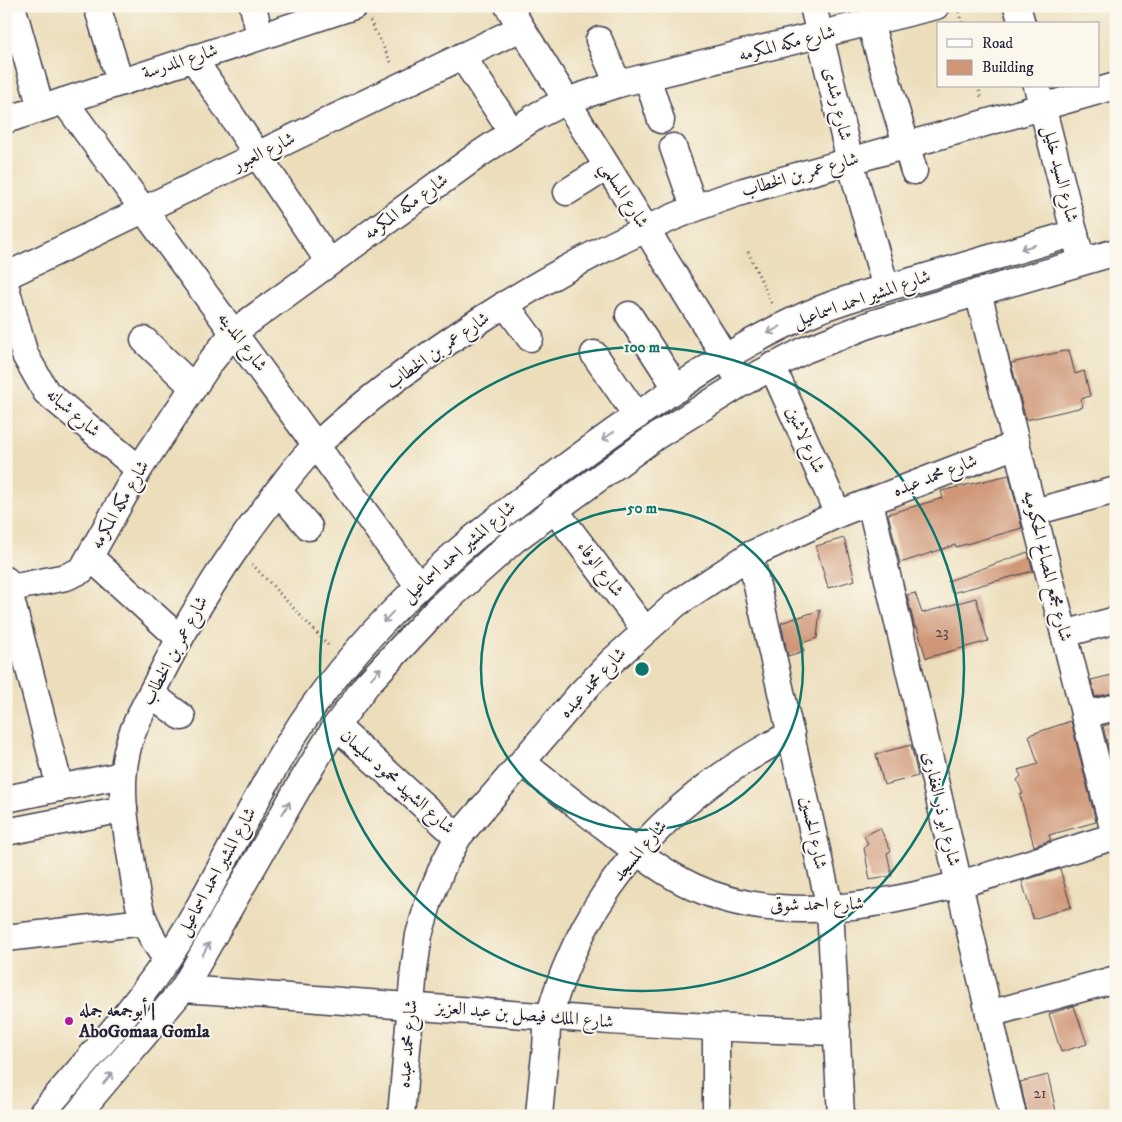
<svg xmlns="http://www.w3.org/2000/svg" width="1122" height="1122" viewBox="0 0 1122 1122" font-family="'IM FELL DW Pica',Amiri,serif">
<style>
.building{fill:#cf9778}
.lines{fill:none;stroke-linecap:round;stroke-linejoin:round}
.minor-casing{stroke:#403e4e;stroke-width:29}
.path{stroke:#403e4e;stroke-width:3;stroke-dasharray:1 4;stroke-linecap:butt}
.minor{stroke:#fff;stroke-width:26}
.oneway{stroke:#9c9ca7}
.ring{fill:none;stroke:#0f766e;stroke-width:2.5}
.poi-dot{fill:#b5179e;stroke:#fbf7ec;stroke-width:2}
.labels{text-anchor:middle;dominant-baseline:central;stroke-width:4;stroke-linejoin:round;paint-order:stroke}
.number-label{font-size:15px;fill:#4d3f4a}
.street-label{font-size:18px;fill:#22223b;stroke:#fbf7ec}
.poi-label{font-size:18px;font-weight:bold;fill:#22223b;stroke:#fbf7ec;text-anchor:start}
.centre{fill:#0f766e;stroke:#fbf7ec;stroke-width:2.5}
.ring-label{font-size:15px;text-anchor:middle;font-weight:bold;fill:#0f766e;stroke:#fbf7ec;stroke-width:4;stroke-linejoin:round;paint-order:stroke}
</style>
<rect width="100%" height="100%" fill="#fbf7ec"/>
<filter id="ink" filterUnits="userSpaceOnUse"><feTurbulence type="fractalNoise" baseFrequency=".02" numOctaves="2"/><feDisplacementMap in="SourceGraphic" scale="10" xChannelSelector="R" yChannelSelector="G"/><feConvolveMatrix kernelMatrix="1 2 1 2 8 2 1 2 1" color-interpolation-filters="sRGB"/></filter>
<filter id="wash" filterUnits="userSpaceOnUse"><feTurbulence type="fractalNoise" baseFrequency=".0096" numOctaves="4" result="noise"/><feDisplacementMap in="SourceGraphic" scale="20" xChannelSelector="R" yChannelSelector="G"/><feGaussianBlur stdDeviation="1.12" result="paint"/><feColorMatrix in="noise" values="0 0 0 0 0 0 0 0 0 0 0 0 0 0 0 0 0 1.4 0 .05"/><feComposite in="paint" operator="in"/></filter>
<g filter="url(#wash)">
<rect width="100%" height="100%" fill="#ecdebb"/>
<g id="blocks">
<g class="building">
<path d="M1069,350L1075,374L1084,371L1090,396L1081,399L1083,407L1026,420L1011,363Z"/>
<path d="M1009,475L1022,528L956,547L955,545L900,563L888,514L943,498L941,491Z"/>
<path d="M844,538L855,580L828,588L816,546Z"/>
<path d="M1028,552L1033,571L952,593L948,581Z"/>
<path d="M915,593L922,613L976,598L988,641L926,658L917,627L915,628L907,595Z"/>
<path d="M820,610L817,638L802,643L804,651L788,656L781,623Z"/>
<path d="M1116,674V692L1095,697L1091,680Z"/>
<path d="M1071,721L1096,822L1049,835L1051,840L1034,846L1020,795L1023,794L1017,780L1021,776L1018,770L1038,764L1029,735Z"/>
<path d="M1116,723V778L1103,726Z"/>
<path d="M911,745L918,776L884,785L876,754Z"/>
<path d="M880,828L891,851L887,853L892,876L870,880L864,848L868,844L864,836Z"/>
<path d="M1060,869L1071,907L1033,919L1022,881Z"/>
<path d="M1074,1006L1087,1044L1061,1052L1049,1014Z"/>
<path d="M1048,1075L1057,1116H1028L1020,1082Z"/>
</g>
</g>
</g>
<g filter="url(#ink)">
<use href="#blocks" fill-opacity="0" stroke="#403e4e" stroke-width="1"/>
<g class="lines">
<defs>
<g id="minor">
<path d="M12,6L41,108"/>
<path d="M97,6L120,82"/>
<path d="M253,6L260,36"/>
<path d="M508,6L735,373"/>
<path d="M813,6L850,161L886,288"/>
<path d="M1017,6L1022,24"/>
<path d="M870,23L914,171"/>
<path d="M599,40L618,84"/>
<path d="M462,56L512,132"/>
<path d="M193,58L329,262"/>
<path d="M647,77L661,120"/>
<path d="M1037,86L1079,251"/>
<path d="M64,101L418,585"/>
<path d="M6,120L354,6"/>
<path d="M673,147L694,207"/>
<path d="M567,192L607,167"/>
<path d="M6,276L521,28"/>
<path d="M6,288L25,355L46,392L139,469"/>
<path d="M978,292L1116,840"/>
<path d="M505,304L530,338"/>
<path d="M629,315L677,389"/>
<path d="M144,340L193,387"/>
<path d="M594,354L637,416"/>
<path d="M772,366L838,514"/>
<path d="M278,491L309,527"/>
<path d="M870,502L1013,1116"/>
<path d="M554,509L645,630"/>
<path d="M1034,512L1116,490"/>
<path d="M750,555L830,908L841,1116"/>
<path d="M90,557L179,638"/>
<path d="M6,580L60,788"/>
<path d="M6,589L66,577L82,570L139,469L209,364L234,332L478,155L538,115L566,101L618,84L936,6"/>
<path d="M1064,634L1116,620"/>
<path d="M151,694L182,717"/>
<path d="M1084,715L1116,707"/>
<path d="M336,726L458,837"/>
<path d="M523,763C552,786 580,808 609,830C636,851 663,873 694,887C820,946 992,872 1116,836"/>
<path d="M6,799L122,775"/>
<path d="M6,832L124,809"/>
<path d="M6,938L144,922"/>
<path d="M167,959C158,948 150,936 145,922C137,904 135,884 132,864C126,827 118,789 127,751C132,727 146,704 157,682C188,620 224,562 266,507C282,486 298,462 318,444C368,397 424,357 482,319C565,266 650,221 744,191L1116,86"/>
<path d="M183,989C401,1004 618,1026 837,1032"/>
<path d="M989,1014L1116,979"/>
<path d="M43,1112C90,1057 140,1003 179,941C226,865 260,782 312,708C393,594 499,514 612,433C676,388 744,340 818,310C851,297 885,288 919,279C971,264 1023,248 1075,233"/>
<path d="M76,1116L183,989L298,788L336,726L367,684L437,609L514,540L655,437L742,383L805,350L874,323L1116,252"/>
<path d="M401,1116L414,970L419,935L429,901L442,868L458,837L581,693L612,661L676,604L750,555L838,514L1016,445"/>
<path d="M539,1116C541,1093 543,1070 546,1048C547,1038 546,1027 549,1017C585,887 673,794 791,734"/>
<path d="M716,1116V1029"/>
</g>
</defs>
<use href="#minor" class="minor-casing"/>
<g class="path">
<path d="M959,12L962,24"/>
<path d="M370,21L392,64"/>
<path d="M978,86L982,100"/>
<path d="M748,252L773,306"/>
<path d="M252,564L330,647"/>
</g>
<use href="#minor" class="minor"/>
</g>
<defs><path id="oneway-shaft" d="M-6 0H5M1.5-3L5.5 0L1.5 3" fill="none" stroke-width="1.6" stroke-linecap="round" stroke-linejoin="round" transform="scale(1.25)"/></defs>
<g class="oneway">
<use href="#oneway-shaft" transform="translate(1028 247) rotate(164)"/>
<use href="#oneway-shaft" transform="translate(774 330) rotate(152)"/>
<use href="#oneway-shaft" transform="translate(608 436) rotate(145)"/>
<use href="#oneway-shaft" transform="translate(388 617) rotate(134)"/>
<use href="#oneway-shaft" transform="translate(376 673) rotate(-48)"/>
<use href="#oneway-shaft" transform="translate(286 808) rotate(-60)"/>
<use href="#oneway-shaft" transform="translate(206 949) rotate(-60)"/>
<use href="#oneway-shaft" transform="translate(108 1078) rotate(-50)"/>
</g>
</g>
<g class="ring">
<circle cx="642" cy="669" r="161"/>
<circle cx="642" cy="669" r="322"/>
</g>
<circle class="poi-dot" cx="69" cy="1021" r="5"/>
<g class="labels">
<g class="number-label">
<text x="942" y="632">23</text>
<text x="1040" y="1093">21</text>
</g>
<g class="street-label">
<text transform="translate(787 44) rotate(-14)">شارع مكه المكرمه</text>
<text transform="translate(180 62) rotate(-18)">شارع المدرسة</text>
<text transform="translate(837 104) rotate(77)">شارع رشدى</text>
<text transform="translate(264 152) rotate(-26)">شارع العبور</text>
<text transform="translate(1060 174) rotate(76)">شارع السيد خليل</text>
<text transform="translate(800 175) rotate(-16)">شارع عمر بن الخطاب</text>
<text transform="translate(624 195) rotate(58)">شارع المسلمي</text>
<text transform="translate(406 207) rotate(-36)">شارع مكه المكرمه</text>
<text transform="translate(862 299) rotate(-19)">شارع المشير احمد اسماعيل</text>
<text transform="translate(242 342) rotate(53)">شارع المدينه</text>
<text transform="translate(438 351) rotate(-35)">شارع عمر بن الخطاب</text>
<text transform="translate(73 413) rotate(41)">شارع شبانه</text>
<text transform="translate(805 440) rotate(66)">شارع لاشين</text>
<text transform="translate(935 476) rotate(-21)">شارع محمد عبده</text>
<text transform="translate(120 505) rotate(-60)">شارع مكه المكرمه</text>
<text transform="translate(459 552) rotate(-41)">شارع المشير احمد اسماعيل</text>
<text transform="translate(1047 566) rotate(76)">شارع مجمع المصالح الحكوميه</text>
<text transform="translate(600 569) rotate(53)">شارع الوفاء</text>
<text transform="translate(175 651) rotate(-62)">شارع عمر بن الخطاب</text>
<text transform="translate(593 683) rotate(-47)">شارع محمد عبده</text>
<text transform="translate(397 782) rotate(42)">شارع الشهيد محمود سليمان</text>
<text transform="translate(941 809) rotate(77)">شارع ابو ذر الغفارى</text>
<text transform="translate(813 833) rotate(78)">شارع الحسين</text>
<text transform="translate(640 851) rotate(-50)">شارع المسجد</text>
<text transform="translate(217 872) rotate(-61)">شارع المشير احمد اسماعيل</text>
<text transform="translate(817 905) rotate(-1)">شارع احمد شوقى</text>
<text transform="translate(525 1015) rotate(5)">شارع الملك فيصل بن عبد العزيز</text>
<text transform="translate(408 1044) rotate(-85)">شارع محمد عبده</text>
</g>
<g class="poi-label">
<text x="79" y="1011">أبوجمعه جمله |<tspan x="79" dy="21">AboGomaa Gomla</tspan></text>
</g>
</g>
<circle cx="642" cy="669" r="8" class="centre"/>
<g class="ring-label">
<text x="642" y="352">100 m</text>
<text x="642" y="513">50 m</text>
</g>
<rect width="1122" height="1122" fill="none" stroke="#fbf7ec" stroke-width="25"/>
<rect x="937" y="22" width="162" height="65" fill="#fbf7ec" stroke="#a4a2a5"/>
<rect x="947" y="39" width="25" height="8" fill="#ffffff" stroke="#a4a2a5"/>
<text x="982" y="48" font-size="15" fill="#22223b">Road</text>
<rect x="947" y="60" width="25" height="15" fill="#cf9778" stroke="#a4a2a5"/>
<text x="982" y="72" font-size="15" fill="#22223b">Building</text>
</svg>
